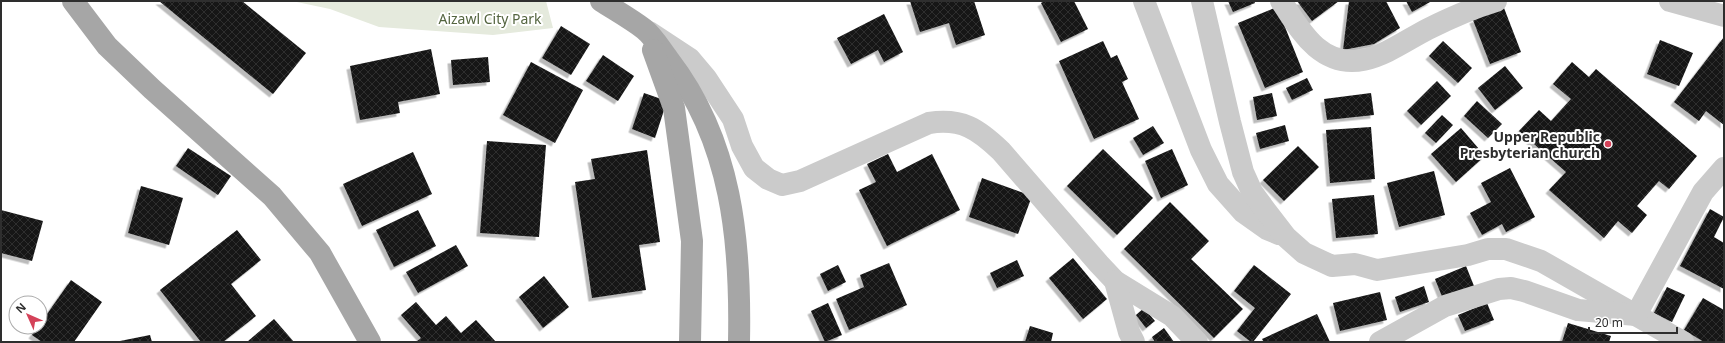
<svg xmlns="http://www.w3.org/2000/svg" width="1725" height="343" viewBox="0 0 1725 343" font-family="'Noto Sans',sans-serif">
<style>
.park{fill:#e5eadd}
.building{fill:url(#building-cross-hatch);filter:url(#shadow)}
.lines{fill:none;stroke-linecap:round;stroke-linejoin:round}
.minor{stroke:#cbcbcb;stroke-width:22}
.major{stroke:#a6a6a6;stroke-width:22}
.poi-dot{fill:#d44259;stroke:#fff;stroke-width:1.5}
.labels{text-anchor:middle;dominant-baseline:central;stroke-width:4;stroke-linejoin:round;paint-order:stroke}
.park-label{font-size:14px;fill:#546540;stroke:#fff}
.poi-label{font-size:14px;font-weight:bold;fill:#2e2e2e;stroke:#fff;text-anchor:end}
</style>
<defs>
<pattern id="building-cross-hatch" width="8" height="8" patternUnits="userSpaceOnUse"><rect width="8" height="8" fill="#151515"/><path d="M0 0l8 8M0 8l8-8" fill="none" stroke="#2f2f2f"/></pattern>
<filter id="shadow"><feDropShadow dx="-3.5" dy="3.5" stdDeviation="0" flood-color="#0004"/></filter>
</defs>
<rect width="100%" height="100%" fill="#fff"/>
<path class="park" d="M292,1H546L553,28L493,35L379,27L330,9Z"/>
<g class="building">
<path d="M159,1H242L306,53L273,94Z"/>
<path d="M910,1H974L985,35L956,45L949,23L920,32Z"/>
<path d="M1044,1H1074L1088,29L1061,42L1041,3Z"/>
<path d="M1228,1H1254L1255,3L1233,12Z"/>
<path d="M1297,1H1339L1312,21Z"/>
<path d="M1349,1H1386L1400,28L1374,44L1343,50Z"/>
<path d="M1406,1H1432L1412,12Z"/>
<path d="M1277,7L1303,72L1265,88L1238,23Z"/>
<path d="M1504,8L1521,52L1490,64L1473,20Z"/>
<path d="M884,14L903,52L884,62L878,50L851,64L837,38Z"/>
<path d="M561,26L590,44L571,75L542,58Z"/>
<path d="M1724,37V125L1706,111L1699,121L1674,102Z"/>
<path d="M1660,40L1693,53L1679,86L1647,74Z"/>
<path d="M1103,41L1111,58L1117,55L1128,79L1122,82L1139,119L1094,139L1059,61Z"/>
<path d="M1443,41L1472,68L1458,83L1429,56Z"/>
<path d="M431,49L440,94L398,102L400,113L360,120L350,66Z"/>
<path d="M603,55L634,76L618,101L586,81Z"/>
<path d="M488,57L490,82L453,85L451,60Z"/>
<path d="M531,62L583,90L555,143L503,115Z"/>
<path d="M1572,62L1589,77L1596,69L1697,156L1669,189L1659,181L1637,206L1647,215L1632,233L1618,221L1604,238L1549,190L1566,172L1519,131L1539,110L1551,121L1571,99L1553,84Z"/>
<path d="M1505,66L1523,88L1495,110L1478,88Z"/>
<path d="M1307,78L1313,90L1292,100L1286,88Z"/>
<path d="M1437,81L1451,96L1421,125L1407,111Z"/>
<path d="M644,93L667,101L655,138L632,129Z"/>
<path d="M1272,93L1277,116L1257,120L1253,97Z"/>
<path d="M1371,93L1374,115L1327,120L1324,99Z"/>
<path d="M1477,101L1502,124L1488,138L1464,116Z"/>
<path d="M1442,115L1453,125L1436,143L1425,133Z"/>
<path d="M1285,125L1289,141L1260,149L1256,133Z"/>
<path d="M1153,126L1164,143L1143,155L1133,138Z"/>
<path d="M1371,127L1375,179L1330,183L1326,130Z"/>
<path d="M1461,128L1485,156L1456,182L1431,154Z"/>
<path d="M487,141L546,145L539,237L480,233Z"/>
<path d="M1298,146L1319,167L1284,201L1263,180Z"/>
<path d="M188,148L231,176L218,195L176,166Z"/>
<path d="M1103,149L1153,198L1117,235L1067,186Z"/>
<path d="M1172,149L1188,185L1161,198L1145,161Z"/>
<path d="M647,150L660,242L639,245L646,290L592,298L575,182L595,179L591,159Z"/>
<path d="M413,152L432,194L362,226L343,184Z"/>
<path d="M888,154L897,172L932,154L960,210L887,246L859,190L876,182L867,164Z"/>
<path d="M1510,168L1535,217L1506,232L1502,224L1482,235L1470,213L1491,202L1481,183Z"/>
<path d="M1434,171L1445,215L1399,227L1387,183Z"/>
<path d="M982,178L1032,196L1018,234L969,217Z"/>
<path d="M141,186L183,198L169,245L128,233Z"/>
<path d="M1374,195L1378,234L1336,238L1332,199Z"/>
<path d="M1170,202L1209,241L1191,259L1243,309L1214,338L1124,249Z"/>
<path d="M1710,209L1724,217L1714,237L1724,243V289L1680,266Z"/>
<path d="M1,210L43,221L32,261L1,253Z"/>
<path d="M418,210L436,246L394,267L376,230Z"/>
<path d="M237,230L261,260L231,284L256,316L223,342H201L160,290Z"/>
<path d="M456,245L468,266L418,293L406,272Z"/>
<path d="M1073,258L1107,299L1083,319L1049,278Z"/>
<path d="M1017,260L1024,276L997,288L990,273Z"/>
<path d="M889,263L907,305L849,330L836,299L864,287L860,275Z"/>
<path d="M838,265L846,282L828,291L820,274Z"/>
<path d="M1254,265L1291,294L1253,342H1251L1237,331L1255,308L1234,291Z"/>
<path d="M1466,266L1474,286L1443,299L1435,279Z"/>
<path d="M544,276L569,307L543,328L519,297Z"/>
<path d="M71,280L102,302L74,342H42L32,335L38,327H40V324Z"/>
<path d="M1424,286L1429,302L1400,312L1395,297Z"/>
<path d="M1667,287L1685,295L1672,322L1654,313Z"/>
<path d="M1380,292L1387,320L1340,331L1333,303Z"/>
<path d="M1703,298L1724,310V342H1704L1684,330Z"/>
<path d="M416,302L436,325L446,316L461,333L476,320L496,342H416L421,338L401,315Z"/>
<path d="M828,303L842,335L825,342L811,311Z"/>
<path d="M1487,303L1494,320L1465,331L1458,315Z"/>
<path d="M1144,308L1155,321L1146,328L1136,315Z"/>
<path d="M1317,314L1330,342H1264L1262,339Z"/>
<path d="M274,319L294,342H247Z"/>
<path d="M1568,323L1611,336L1609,342H1562Z"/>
<path d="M1030,326L1053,333L1051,342H1025Z"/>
<path d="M1164,328L1174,342H1155L1152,337Z"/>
<path d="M150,335L152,342H120V341Z"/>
</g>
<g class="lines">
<g class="minor">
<path d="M1144,1L1201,150L1218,184L1243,212L1267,229L1279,234"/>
<path d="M1202,1L1230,122L1243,172L1252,192L1266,211L1286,237L1304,253L1332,266L1355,264L1377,270L1468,255L1488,249H1506L1541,261L1683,342"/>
<path d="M1281,1C1292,17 1301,34 1316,47C1355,80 1393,47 1428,29C1450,18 1473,8 1496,1"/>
<path d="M1670,1L1724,16"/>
<path d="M649,32L690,59L706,78L733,119L742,146L754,168L768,179L782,185L800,181L929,123C962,118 978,129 1001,151L1099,264L1115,281L1172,316L1197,342"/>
<path d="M1115,281L1129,332L1134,342"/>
<path d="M1380,342L1445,306L1499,289L1511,288L1524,291L1578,310L1636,315L1703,192L1724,168"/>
</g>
<g class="major">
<path d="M73,1L107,46L152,89L272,196L320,253L370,342"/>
<path d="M601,1C615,10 631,19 644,29C654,37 661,50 669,60C732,142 741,241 739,342"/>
<path d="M653,50L674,108L692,241L690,342"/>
</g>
</g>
<circle class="poi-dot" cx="1608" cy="144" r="4"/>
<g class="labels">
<g class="park-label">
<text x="490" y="18">Aizawl City Park</text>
</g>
<g class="poi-label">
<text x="1600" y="136">Upper Republic<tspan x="1600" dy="16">Presbyterian church</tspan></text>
</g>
</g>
<rect width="1725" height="343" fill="none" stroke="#2e2e2e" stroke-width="4"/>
<g transform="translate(28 315) rotate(315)"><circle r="19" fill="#ffffff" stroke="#ababab"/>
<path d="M0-3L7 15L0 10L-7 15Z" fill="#d44259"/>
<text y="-6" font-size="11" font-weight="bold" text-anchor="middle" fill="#2e2e2e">N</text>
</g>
<path d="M1589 327v6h88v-6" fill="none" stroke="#2e2e2e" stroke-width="2"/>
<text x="1595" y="327" font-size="12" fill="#2e2e2e" stroke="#ffffff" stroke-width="3" paint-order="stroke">20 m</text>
</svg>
